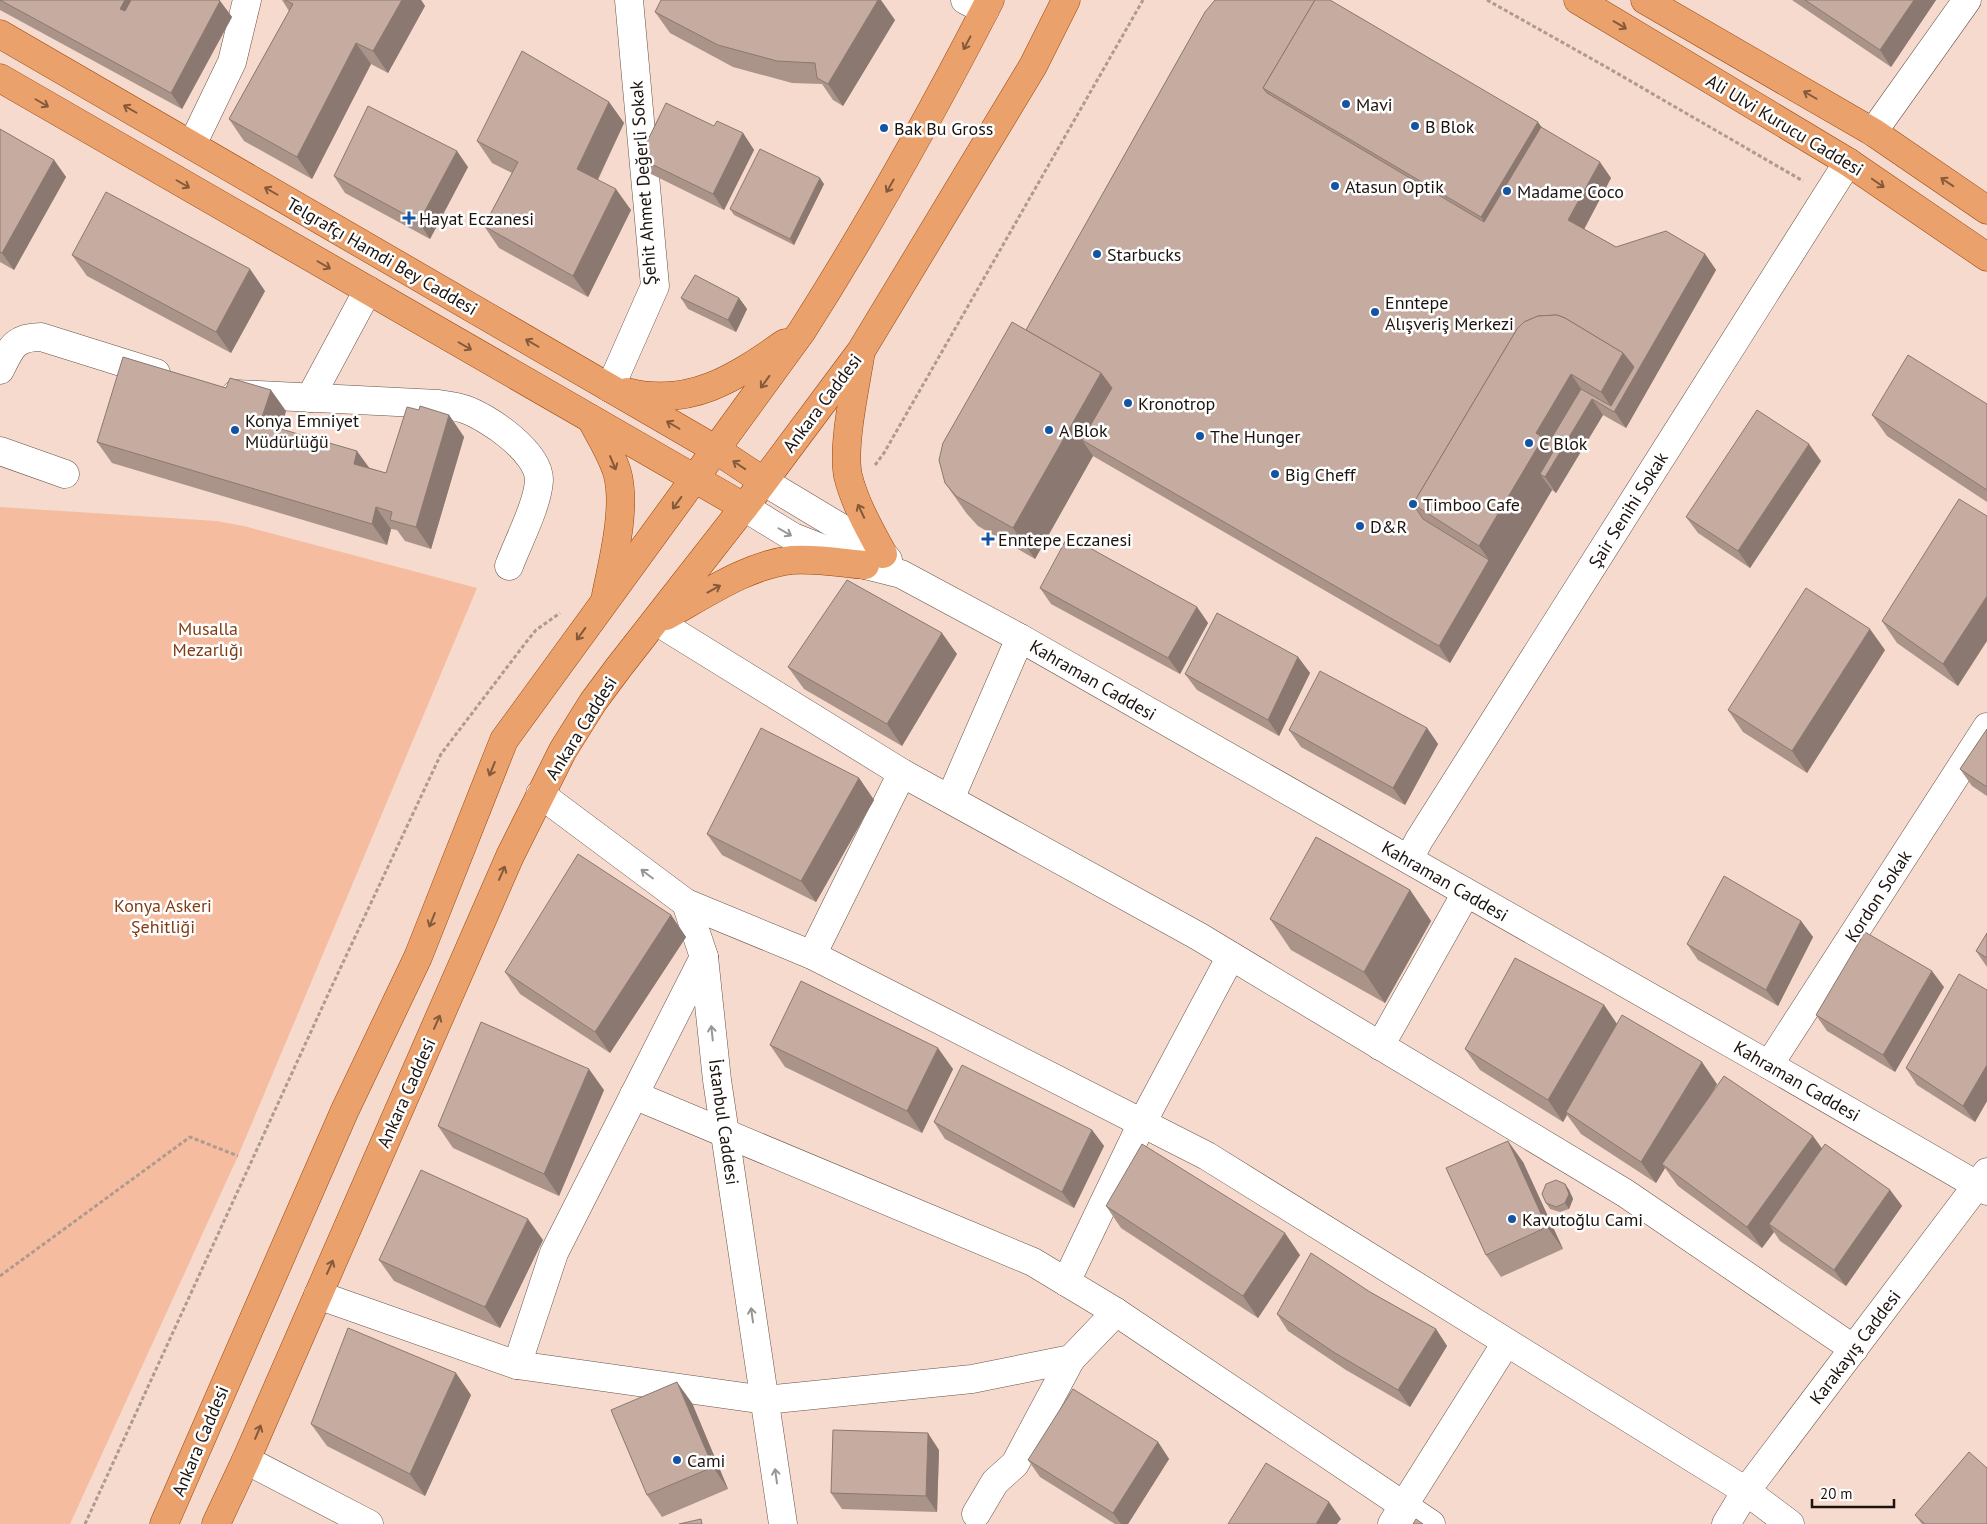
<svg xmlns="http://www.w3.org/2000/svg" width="1987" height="1524" viewBox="0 0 1987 1524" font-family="'PT Sans',sans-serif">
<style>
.green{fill:#f6bca0}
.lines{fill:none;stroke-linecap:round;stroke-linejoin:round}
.minor-casing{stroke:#685247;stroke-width:29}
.major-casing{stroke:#9a460b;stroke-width:29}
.path{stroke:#af9a8f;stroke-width:3;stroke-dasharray:4 2.5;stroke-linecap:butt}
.minor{stroke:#fff;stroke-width:28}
.major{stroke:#eba16b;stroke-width:28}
.wall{fill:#aa948a}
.shaded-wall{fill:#8b7870}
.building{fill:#c6aca0;stroke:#8b7870}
.oneway{stroke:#845a3c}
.oneway2{stroke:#999593}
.poi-dot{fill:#1354a4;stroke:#fff;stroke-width:2}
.labels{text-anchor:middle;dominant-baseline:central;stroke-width:5;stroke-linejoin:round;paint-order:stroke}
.poi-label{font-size:18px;fill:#1c130e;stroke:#fff;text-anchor:start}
.street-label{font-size:18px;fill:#1c130e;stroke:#fff}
.park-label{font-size:18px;fill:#823c13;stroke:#fff}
</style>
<rect width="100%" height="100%" fill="#f5dacd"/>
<path class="green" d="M0,507L216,521L244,526L477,588L238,1156L70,1524H0Z"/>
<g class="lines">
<defs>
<g id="minor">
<path d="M965,0L985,10"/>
<path d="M1873,132L1967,0"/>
<path d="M192,145L232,62L247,0"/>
<path d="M0,370C11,348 14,337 41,337L156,373"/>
<path d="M610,388L655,286L629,0"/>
<path d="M236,394L438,404C446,405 456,406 464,409C488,417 539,452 539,480C538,504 518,542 509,566"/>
<path d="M310,398L368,290"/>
<path d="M0,451L65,474"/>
<path d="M763,481L863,541L883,554L888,560"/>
<path d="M744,507L793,537L865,565L901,574L1020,638L1769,1065L1987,1191"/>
<path d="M656,621L902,773L1198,936L1625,1193L1854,1349"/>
<path d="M540,794L686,903L812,955L1207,1156L1746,1491L1790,1524"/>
<path d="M950,799L1020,638"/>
<path d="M1409,859L1419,840L1848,162"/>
<path d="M686,903L704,957L717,1080L783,1524"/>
<path d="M812,955L902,773"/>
<path d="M1380,1046L1466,893"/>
<path d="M1769,1065L1987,727"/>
<path d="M634,1095L1033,1262L1116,1312L1431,1524"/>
<path d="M1066,1282L1142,1123L1231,956"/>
<path d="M318,1295L517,1365L765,1400L972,1379L1071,1359L1116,1312"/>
<path d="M517,1365L554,1253L704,957"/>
<path d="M246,1460L369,1524"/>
<path d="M976,1514L995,1482L1015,1464L1071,1359"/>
<path d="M1392,1524L1506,1343"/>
<path d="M1726,1524L1746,1491L1987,1172"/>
</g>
<g id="major">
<path d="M1578,0L1848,162L1987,257"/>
<path d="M1645,0L1873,132L1987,210"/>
<path d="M0,34L715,449L763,481"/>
<path d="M0,78L744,507"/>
<path d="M860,357C855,388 842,447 848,476C855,504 870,530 883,554"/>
<path d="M627,392C690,408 735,378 785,343"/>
<path d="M591,419C600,436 611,453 617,472C627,506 613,561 606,595"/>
<path d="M666,616C706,594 747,565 792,560C816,558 842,563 865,565"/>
<path d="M164,1524L345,1110L418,957L504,740L802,331C870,224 932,113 990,0"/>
<path d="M216,1524L246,1460L510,856L563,750L593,702L619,667L755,493L861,351L1033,66L1066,0"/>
</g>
</defs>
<use href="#minor" class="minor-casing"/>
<use href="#major" class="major-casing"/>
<g class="path">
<path d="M1487,0L1608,68L1803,181"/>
<path d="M875,465L884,453L1143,0"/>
<path d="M0,1276L190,1137L238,1156"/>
<path d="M85,1524L331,988L441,754L527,641L536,630L560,613"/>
</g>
<use href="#minor" class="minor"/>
<use href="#major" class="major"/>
</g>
<g class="wall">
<path d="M0,0L220,1L232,17L182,109L0,10Z"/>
<path d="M282,0H421L425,6L388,73L371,64L312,179L244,141L229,119L289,11Z"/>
<path d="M1792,0H1936L1891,67Z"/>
<path d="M655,12L895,20L843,106L833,100L822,84L792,83L733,67L670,33Z"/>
<path d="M1205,12L1541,127L1611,178L1584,229L1616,247L1705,254L1716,270L1626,428L1603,415L1556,493L1552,490L1450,663L1093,456L1035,559L978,526L967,514L945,483L1026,330Z"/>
<path d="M609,102L624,123L598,180L631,210L588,297L499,248L484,226L512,173L492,163L477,141Z"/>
<path d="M714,126L743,133L754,150L724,210L651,174L639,158Z"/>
<path d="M0,129L54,160L66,177L14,270L0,262Z"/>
<path d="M468,167L430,239L345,193L334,176Z"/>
<path d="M824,184L794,245L734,215L730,209Z"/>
<path d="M72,255L265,291L231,353L87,276Z"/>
<path d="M681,298H739L747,309L736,332L688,309Z"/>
<path d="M1987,404V502L1887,436L1872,415Z"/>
<path d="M419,410L449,415L464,437L431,549L405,541L397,530L391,529L387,545L112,463L97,442L286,411L280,429L370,468L386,473Z"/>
<path d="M1821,461L1750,568L1698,533L1686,517Z"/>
<path d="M1987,516L1958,686L1897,643L1882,621Z"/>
<path d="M1040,588L1197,607L1208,623L1180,674L1051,604Z"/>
<path d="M1885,650L1807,773L1743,732L1728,710Z"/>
<path d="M957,654L902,746L804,689L788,667Z"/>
<path d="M1298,657L1310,673L1279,736L1197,690L1185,674Z"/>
<path d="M1427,728L1438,744L1405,805L1301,747L1289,730Z"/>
<path d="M1987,729V796L1972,786L1960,769Z"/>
<path d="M859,778L874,800L816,902L722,855L707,834Z"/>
<path d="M1410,890L1431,921L1385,1003L1291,950L1270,919Z"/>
<path d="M671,915L686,937L610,1053L520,994L505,972Z"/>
<path d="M1801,921L1813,937L1778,1006L1698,960L1687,944Z"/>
<path d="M1987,933V967L1976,951Z"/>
<path d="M1944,987L1895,1072L1827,1031L1816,1015Z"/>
<path d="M1987,990V1101L1975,1122L1917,1085L1906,1068Z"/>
<path d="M1604,1005L1617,1024L1717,1084L1711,1095L1822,1149L1890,1190L1902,1206L1846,1286L1780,1241L1774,1232L1762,1248L1678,1186L1665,1168L1656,1183L1581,1134L1567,1115L1563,1122L1480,1070L1465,1049Z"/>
<path d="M770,1045L953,1069L922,1133L785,1067Z"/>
<path d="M604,1090L559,1196L453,1148L438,1126Z"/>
<path d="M934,1122L1092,1130L1104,1146L1074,1208L945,1139Z"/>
<path d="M1523,1162L1563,1249L1501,1277L1486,1255Z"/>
<path d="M1565,1184L1569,1190L1573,1199L1569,1209L1560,1212L1550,1209L1546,1203Z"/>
<path d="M1106,1206L1300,1255L1258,1318L1121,1228Z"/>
<path d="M543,1240L500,1328L394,1281L379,1260Z"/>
<path d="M1370,1292L1436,1329L1447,1346L1410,1407L1346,1370L1288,1331L1277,1314Z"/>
<path d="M471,1395L425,1496L327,1446L311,1424Z"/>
<path d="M692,1403L728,1489L662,1517L647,1495Z"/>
<path d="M1158,1442L1169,1459L1128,1524H1115L1040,1477L1028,1460Z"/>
<path d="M939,1450L937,1512L842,1509L831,1493Z"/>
<path d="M1915,1515L1987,1524H1922Z"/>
</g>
<g class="shaded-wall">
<path d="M125,0H146L131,26L120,9Z"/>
<path d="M402,0H421L425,6L388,73L373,51Z"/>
<path d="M878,0H881L895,20L843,106L828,84Z"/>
<path d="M1914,0H1936L1891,67L1880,50Z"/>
<path d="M220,1L232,17L182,109L171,93Z"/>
<path d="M356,43L371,64L312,179L297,157Z"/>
<path d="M609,102L624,123L592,191L577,169Z"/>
<path d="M1538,122L1553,143L1496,238L1481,217Z"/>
<path d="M743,133L754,150L724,210L713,194Z"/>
<path d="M457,151L468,167L430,239L419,222Z"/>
<path d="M54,160L66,177L14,270L2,253Z"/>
<path d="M1600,162L1611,178L1580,237L1568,220Z"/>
<path d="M820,178L824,184L794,245L790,239Z"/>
<path d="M616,189L631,210L588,297L573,276Z"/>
<path d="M1705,254L1716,270L1626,428L1601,392L1623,353Z"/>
<path d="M250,269L265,291L231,353L216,332Z"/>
<path d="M739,298L747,309L736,332L728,320Z"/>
<path d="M1101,373L1123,404L1082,440L1093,456L1035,559L1013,528Z"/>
<path d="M1571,374L1590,402L1592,399L1603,415L1556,493L1545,477L1540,474L1552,490L1450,663L1439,646L1489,560L1479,546L1536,433Z"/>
<path d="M271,390L286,411L276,444L260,423Z"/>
<path d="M449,415L464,437L431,549L416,527Z"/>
<path d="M1809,444L1821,461L1750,568L1738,551Z"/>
<path d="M357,451L373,473L354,464Z"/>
<path d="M376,507L391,529L387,545L372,524Z"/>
<path d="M1987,596V641L1958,686L1943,664Z"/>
<path d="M1197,607L1208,623L1180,674L1168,658Z"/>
<path d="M1870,629L1885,650L1807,773L1792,751Z"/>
<path d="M942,633L957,654L902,746L887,724Z"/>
<path d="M1298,657L1310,673L1279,736L1268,720Z"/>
<path d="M1427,728L1438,744L1405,805L1393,788Z"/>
<path d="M859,778L874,800L816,902L801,881Z"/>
<path d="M1410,890L1431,921L1385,1003L1364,972Z"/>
<path d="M671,915L686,937L610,1053L595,1032Z"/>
<path d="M1801,921L1813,937L1778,1006L1766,990Z"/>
<path d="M1932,971L1944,987L1895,1072L1883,1055Z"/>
<path d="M1604,1005L1619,1027L1566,1112L1567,1115L1563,1122L1548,1100Z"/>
<path d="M938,1048L953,1069L922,1133L907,1111Z"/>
<path d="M1702,1062L1717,1084L1666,1167L1662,1164L1665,1168L1656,1183L1641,1162Z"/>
<path d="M1987,1065V1101L1975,1122L1963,1106Z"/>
<path d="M589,1069L604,1090L559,1196L544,1174Z"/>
<path d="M1092,1130L1104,1146L1074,1208L1062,1192Z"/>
<path d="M1813,1136L1829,1158L1769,1224L1774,1232L1762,1248L1747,1227Z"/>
<path d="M1508,1141L1523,1162L1563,1249L1547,1227Z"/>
<path d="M1565,1184L1569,1190L1573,1199L1569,1209L1565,1203Z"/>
<path d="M1890,1190L1902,1206L1846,1286L1834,1270Z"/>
<path d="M528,1219L543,1240L500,1328L485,1307Z"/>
<path d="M1285,1233L1300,1255L1258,1318L1243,1296Z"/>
<path d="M1436,1329L1447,1346L1410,1407L1398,1390Z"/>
<path d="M456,1373L471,1395L425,1496L410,1474Z"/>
<path d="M677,1382L692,1403L728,1489L713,1467Z"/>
<path d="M928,1433L939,1450L937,1512L926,1496Z"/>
<path d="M1158,1442L1169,1459L1128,1524H1121L1113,1513Z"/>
<path d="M1329,1502L1341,1519L1337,1524H1316Z"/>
</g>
<g class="building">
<path d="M0,0H125L120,9L125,11L131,0H219L220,1L171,93Z"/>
<path d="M285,0H402L373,51L356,43L297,157L229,119L293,4Z"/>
<path d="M661,0H878L828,84L817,78L815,63L777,61L718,45L655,12Z"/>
<path d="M1215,0H1315L1263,88L1267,93L1484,222L1541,127L1600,162L1568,220L1616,247L1666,231L1705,254L1614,412L1592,399L1545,477L1540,474L1553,452L1548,444L1581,389L1611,406L1634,367L1623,353L1565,318L1557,315L1538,316L1524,322L1517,329L1413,504L1423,519L1489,560L1439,646L1082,440L1112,388L1101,373L1026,330L1205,12Z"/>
<path d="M1315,0H1330L1538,122L1481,217L1263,88Z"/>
<path d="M1805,0H1914L1880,50Z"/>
<path d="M522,51L609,102L577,169L616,189L573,276L484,226L518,162L477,141Z"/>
<path d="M666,103L714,126L717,121L743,133L713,194L639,158Z"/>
<path d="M368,106L457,151L419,222L334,176Z"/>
<path d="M0,129L54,160L2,253L0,252Z"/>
<path d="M760,149L820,178L790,239L730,209Z"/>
<path d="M106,192L250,269L216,332L72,255Z"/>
<path d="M695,275L739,298L728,320L681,298Z"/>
<path d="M1557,315L1565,318L1623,353L1601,392L1571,374L1536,433L1543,438L1479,546L1413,504L1517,329L1524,322L1538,316Z"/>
<path d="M1012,322L1101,373L1013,528L956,496L945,483L939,460L943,443Z"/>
<path d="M1908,355L1987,404V490L1872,415Z"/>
<path d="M123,357L226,388L230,378L271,390L260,423L357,451L354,464L386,473L407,407L419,410L420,406L449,415L416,527L390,520L392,512L376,507L372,524L97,442Z"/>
<path d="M1757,410L1809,444L1738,551L1686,517Z"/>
<path d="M1959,499L1987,516V596L1943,664L1882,621Z"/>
<path d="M1068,536L1197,607L1168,658L1040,588Z"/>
<path d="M847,580L942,633L887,724L788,667Z"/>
<path d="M1806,588L1870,629L1792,751L1728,710Z"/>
<path d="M1217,613L1298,657L1268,720L1185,674Z"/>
<path d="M1320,671L1427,728L1393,788L1289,730Z"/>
<path d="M761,728L859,778L801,881L707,834Z"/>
<path d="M1987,729V787L1960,769Z"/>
<path d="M1316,837L1410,890L1364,972L1270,919Z"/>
<path d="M578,854L671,915L595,1032L505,972Z"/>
<path d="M1724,876L1801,921L1766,990L1687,944Z"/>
<path d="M1865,932L1932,971L1883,1055L1816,1015Z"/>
<path d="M1987,933V958L1976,951Z"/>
<path d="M1515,958L1604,1005L1548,1100L1465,1049Z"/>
<path d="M1959,974L1987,990V1065L1963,1106L1906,1068Z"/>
<path d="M801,981L938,1048L907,1111L770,1045Z"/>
<path d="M1622,1015L1702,1062L1641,1162L1566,1112Z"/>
<path d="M481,1022L589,1069L544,1174L438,1126Z"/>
<path d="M962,1065L1092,1130L1062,1192L934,1122Z"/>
<path d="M1724,1076L1813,1136L1747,1227L1662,1164Z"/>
<path d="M1508,1141L1547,1227L1486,1255L1446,1168Z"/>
<path d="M1142,1144L1285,1233L1243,1296L1106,1206Z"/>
<path d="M1825,1144L1890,1190L1834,1270L1769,1224Z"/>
<path d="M421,1170L528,1219L485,1307L379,1260Z"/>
<path d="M1556,1180L1565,1184L1569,1194L1565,1203L1556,1207L1546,1203L1542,1194L1546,1184Z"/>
<path d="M1311,1253L1370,1292L1436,1329L1398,1390L1335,1353L1277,1314Z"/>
<path d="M348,1328L456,1373L410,1474L311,1424Z"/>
<path d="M677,1382L713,1467L647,1495L611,1410Z"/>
<path d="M1073,1389L1158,1442L1113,1513L1028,1460Z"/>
<path d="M833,1430L928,1433L926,1496L831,1493Z"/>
<path d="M1969,1452L1987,1468V1524H1925L1915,1515Z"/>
<path d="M1266,1463L1329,1502L1316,1524H1228Z"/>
<path d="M701,1519L702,1524H679Z"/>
<path d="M1416,1519L1423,1524H1413Z"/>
</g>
<defs><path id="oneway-shaft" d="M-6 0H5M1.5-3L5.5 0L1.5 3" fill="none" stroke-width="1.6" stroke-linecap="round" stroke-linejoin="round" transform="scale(1.25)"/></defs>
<g class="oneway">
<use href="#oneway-shaft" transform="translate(1620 25) rotate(31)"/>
<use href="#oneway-shaft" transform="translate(967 43) rotate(118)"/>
<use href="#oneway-shaft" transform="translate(1810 95) rotate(-150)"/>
<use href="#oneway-shaft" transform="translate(42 103) rotate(30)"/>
<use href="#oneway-shaft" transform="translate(130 109) rotate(-150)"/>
<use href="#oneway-shaft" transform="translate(1947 182) rotate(-146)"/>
<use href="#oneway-shaft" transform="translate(1878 183) rotate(35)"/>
<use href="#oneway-shaft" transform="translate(183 184) rotate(30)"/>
<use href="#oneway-shaft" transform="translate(890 186) rotate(120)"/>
<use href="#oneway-shaft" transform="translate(271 191) rotate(-150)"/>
<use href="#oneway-shaft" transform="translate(324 265) rotate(30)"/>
<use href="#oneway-shaft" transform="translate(532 343) rotate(-150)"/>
<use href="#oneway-shaft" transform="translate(465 346) rotate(30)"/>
<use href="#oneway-shaft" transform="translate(765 382) rotate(126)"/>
<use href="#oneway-shaft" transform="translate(673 425) rotate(-150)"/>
<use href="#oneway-shaft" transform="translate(613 463) rotate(67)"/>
<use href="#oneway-shaft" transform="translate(739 465) rotate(-146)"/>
<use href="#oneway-shaft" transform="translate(677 503) rotate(126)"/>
<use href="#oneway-shaft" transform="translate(861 511) rotate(-115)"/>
<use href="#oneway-shaft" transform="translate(714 589) rotate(-29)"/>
<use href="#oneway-shaft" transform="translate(581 634) rotate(126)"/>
<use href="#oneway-shaft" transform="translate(492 769) rotate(112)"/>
<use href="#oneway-shaft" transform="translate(502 873) rotate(-66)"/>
<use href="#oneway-shaft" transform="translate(432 920) rotate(112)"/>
<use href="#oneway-shaft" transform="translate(437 1022) rotate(-66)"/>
<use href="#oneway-shaft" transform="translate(330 1267) rotate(-66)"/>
<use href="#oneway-shaft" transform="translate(258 1432) rotate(-67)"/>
</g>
<g class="oneway2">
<use href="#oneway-shaft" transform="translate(785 532) rotate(30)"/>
<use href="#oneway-shaft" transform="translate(647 874) rotate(-143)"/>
<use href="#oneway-shaft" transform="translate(712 1033) rotate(-96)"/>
<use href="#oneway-shaft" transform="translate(752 1315) rotate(-98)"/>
<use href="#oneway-shaft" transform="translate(776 1476) rotate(-98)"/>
</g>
<g class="poi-dot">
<circle cx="1346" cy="104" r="5"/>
<circle cx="1415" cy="126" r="5"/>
<circle cx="884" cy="128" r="5"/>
<circle cx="1335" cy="186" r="5"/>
<circle cx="1507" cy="191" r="5"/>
<path d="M406.5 210.5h5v5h5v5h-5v5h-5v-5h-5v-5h5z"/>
<circle cx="1097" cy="254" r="5"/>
<circle cx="1375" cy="312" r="5"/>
<circle cx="1128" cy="403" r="5"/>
<circle cx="235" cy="430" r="5"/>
<circle cx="1049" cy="430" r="5"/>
<circle cx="1200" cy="436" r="5"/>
<circle cx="1529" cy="443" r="5"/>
<circle cx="1275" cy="474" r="5"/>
<circle cx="1413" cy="504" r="5"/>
<circle cx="1360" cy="526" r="5"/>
<path d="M985.5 531.5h5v5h5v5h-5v5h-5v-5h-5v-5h5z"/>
<circle cx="1512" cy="1219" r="5"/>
<circle cx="677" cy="1460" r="5"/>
</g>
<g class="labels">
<g class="poi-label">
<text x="1356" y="104">Mavi</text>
<text x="1425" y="126">B Blok</text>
<text x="894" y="128">Bak Bu Gross</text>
<text x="1345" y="186">Atasun Optik</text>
<text x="1517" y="191">Madame Coco</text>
<text x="419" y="218">Hayat Eczanesi</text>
<text x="1107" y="254">Starbucks</text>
<text x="1385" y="302">Enntepe<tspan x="1385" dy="21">Alışveriş Merkezi</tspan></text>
<text x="1138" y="403">Kronotrop</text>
<text x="245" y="420">Konya Emniyet<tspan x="245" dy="21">Müdürlüğü</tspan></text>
<text x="1059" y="430">A Blok</text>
<text x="1210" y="436">The Hunger</text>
<text x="1539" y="443">C Blok</text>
<text x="1285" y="474">Big Cheff</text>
<text x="1423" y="504">Timboo Cafe</text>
<text x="1370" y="526">D&amp;R</text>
<text x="998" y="539">Enntepe Eczanesi</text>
<text x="1522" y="1219">Kavutoğlu Cami</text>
<text x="687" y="1460">Cami</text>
</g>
<g class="street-label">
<text transform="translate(1785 125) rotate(31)">Ali Ulvi Kurucu Caddesi</text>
<text transform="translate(643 183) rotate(-94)">Şehit Ahmet Değerli Sokak</text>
<text transform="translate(382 256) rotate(30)">Telgrafçı Hamdi Bey Caddesi</text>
<text transform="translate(822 403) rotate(-53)">Ankara Caddesi</text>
<text transform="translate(1628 510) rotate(-58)">Şair Senihi Sokak</text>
<text transform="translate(1093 680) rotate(30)">Kahraman Caddesi</text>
<text transform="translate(581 728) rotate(-58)">Ankara Caddesi</text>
<text transform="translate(1445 881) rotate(30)">Kahraman Caddesi</text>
<text transform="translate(1878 896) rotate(-57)">Kordon Sokak</text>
<text transform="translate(1797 1081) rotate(30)">Kahraman Caddesi</text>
<text transform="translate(406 1093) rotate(-66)">Ankara Caddesi</text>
<text transform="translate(724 1122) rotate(82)">İstanbul Caddesi</text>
<text transform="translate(1855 1347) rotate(-53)">Karakayış Caddesi</text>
<text transform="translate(200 1441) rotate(-67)">Ankara Caddesi</text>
</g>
<g class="park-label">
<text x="208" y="628">Musalla<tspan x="208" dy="21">Mezarlığı</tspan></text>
<text x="163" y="905">Konya Askeri<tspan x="163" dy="21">Şehitliği</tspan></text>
</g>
</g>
<path d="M1812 1499v8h82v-8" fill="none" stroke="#1c130e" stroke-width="2.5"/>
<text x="1820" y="1499" font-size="15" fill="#1c130e" stroke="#ffffff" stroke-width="4" paint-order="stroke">20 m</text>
</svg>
